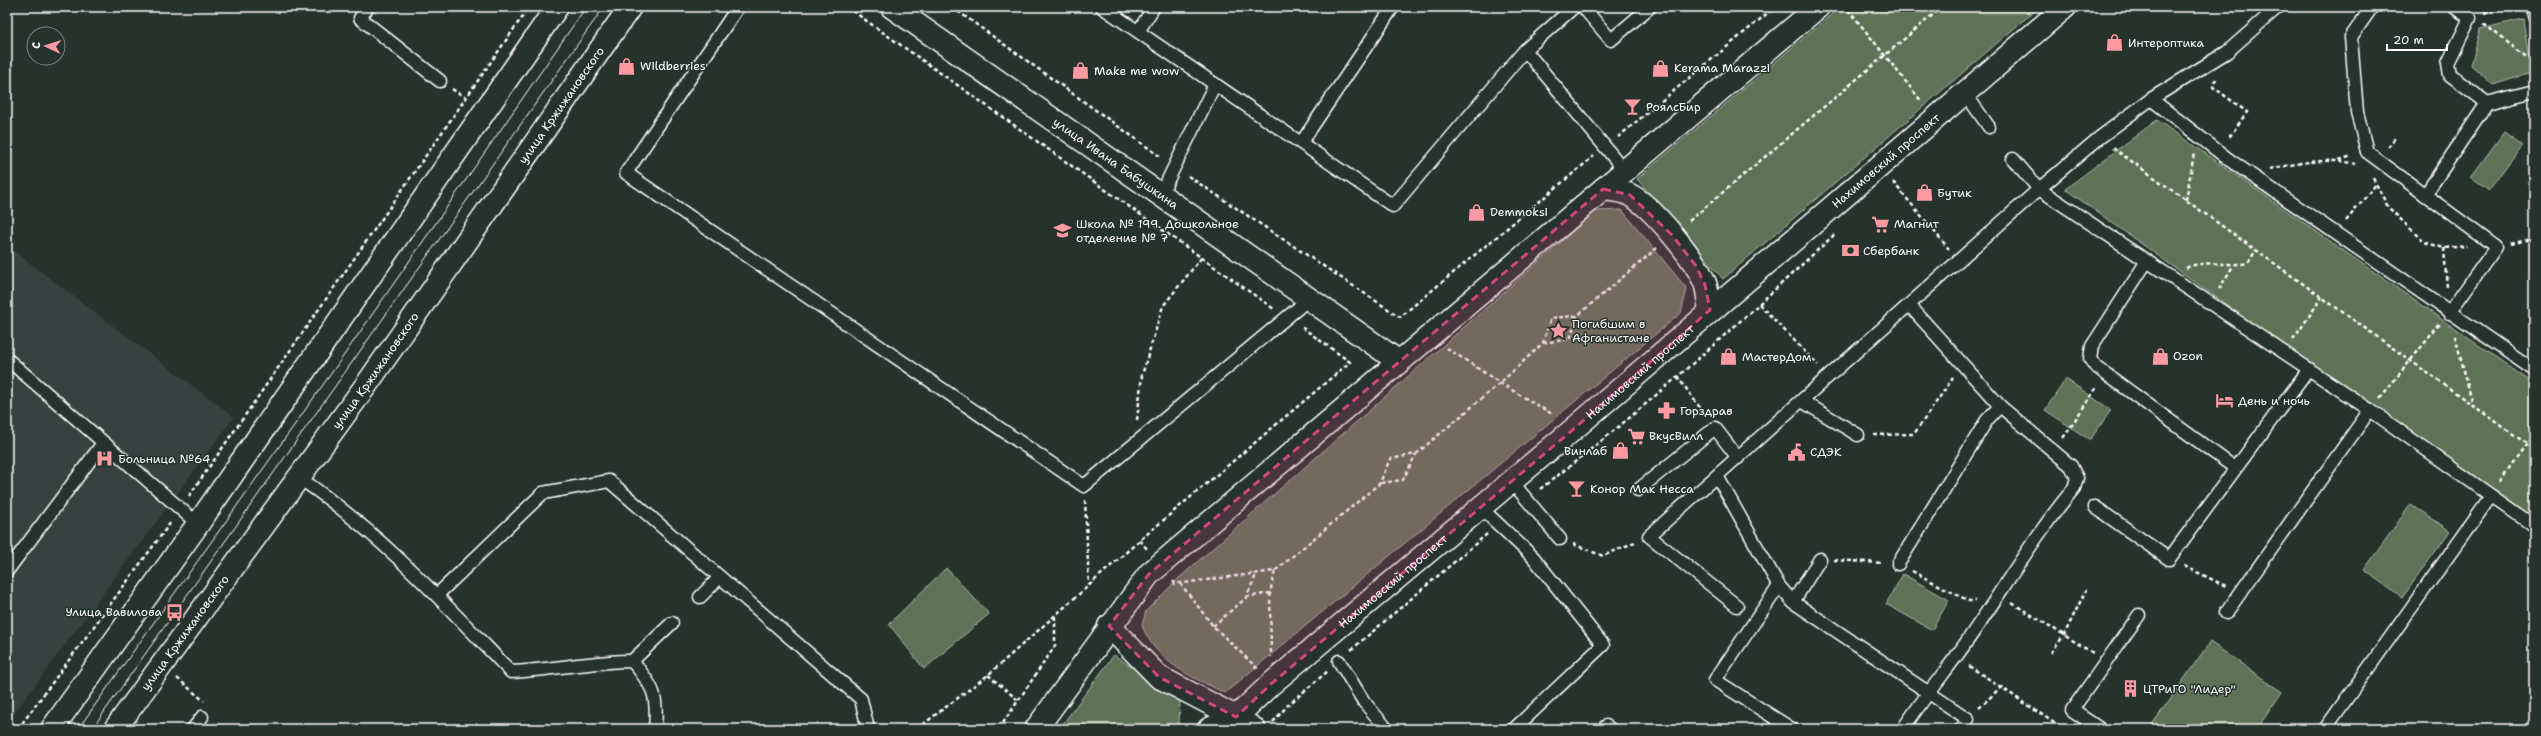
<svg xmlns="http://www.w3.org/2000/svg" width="2541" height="736" viewBox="0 0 2541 736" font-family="'Shantell Sans',sans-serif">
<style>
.built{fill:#344241}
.green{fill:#5d7256;stroke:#aeb8aa}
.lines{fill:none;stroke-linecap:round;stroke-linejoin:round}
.lane-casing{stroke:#fff;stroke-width:15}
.secondary-casing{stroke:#fff;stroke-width:25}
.path{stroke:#fff;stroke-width:2.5;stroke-dasharray:4 3;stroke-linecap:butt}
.lane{stroke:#26332d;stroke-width:12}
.secondary{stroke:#26332d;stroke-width:22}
.tram{stroke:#fff;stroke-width:1}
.marked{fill:#ce467c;fill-opacity:0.2;stroke:#ce467c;stroke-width:3;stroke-dasharray:8 5;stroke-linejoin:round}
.labels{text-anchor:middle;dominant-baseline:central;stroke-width:3;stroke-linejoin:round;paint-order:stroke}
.poi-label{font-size:12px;fill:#fff;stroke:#26332d;text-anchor:start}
.street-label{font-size:12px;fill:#fff;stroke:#26332d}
</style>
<rect width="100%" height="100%" fill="#26332d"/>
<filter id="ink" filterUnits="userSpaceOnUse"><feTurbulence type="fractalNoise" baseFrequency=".025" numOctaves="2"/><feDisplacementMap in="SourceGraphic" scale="8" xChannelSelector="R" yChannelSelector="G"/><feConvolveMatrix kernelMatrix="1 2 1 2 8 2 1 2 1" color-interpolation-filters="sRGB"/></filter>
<g filter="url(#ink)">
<path class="built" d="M7,246L234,417L7,723Z"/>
<g class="green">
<path d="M1840,7H2039L1723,279L1637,179Z"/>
<path d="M2523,19L2531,73L2493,85L2471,65L2481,29Z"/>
<path d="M2157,120L2534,384V525L2065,189Z"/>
<path d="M2504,132L2522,145L2489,190L2471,177Z"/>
<path d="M1622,210L1687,289L1681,313L1225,693C1192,677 1155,662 1142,625L1146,611L1179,578L1596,211Z"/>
<path d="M2066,379L2111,410L2090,440L2045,410Z"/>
<path d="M2411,504L2450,531L2402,598L2364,570Z"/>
<path d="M946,568L989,614L924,669L889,624Z"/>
<path d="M1903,574L1949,600L1932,630L1886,604Z"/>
<path d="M2210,642L2282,692L2257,729H2149Z"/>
<path d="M1114,655L1180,700L1179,723L1167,729H1059Z"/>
</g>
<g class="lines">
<defs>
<g id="lane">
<path d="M368,7L360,18L440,81"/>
<path d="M738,7L626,173L1084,486L1309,299"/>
<path d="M1102,7L1393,206L1525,50"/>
<path d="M1574,7L1525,50L1625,171"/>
<path d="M1583,7L1611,40L1650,7"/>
<path d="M2372,7L2351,37L2357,112L2367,152L2496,247L2449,313"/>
<path d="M2533,7L2534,16"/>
<path d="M1139,30L1154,7"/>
<path d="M1965,93L1989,127"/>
<path d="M2151,99L2228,159L2534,370"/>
<path d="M2487,103L2534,91"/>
<path d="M1301,143L1393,7"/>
<path d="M2013,159L2039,189L2099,138L2151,99L2227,52L2278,7"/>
<path d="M1161,194L1215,84"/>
<path d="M2425,195L2487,103L2450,75L2448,63L2470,18L2454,7"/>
<path d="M2147,261L2092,346L2090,359L2095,366L2235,468"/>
<path d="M7,359L198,524"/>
<path d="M1802,401L1858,435"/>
<path d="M1717,476L1779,586L1715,680L1792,729"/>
<path d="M298,477C378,531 444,603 511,672C552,670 592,661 632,661C654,687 658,695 655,729"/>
<path d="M1512,482L1560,539"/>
<path d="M1638,490L1715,428L1738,458"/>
<path d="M2095,507L2169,559L2309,369"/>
<path d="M1481,508L1533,557L1603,645L1514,729"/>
<path d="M1898,564L1987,420L2000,406"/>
<path d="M7,571L103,443"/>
<path d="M1779,586L1793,602L1968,719L1961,729"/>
<path d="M437,595L543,493L609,481L861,699L868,729"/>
<path d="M700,597L720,577"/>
<path d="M1793,602L1820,559"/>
<path d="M1737,606L1649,536L2039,189L2370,410L2534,526"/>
<path d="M2226,613L2370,410"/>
<path d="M632,661L672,623"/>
<path d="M1339,661L1364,702L1387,729"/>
<path d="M193,729L202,717"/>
<path d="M1604,729L1606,726L1610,729"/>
<path d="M1903,729C1920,703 1937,682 1955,658C1996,602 2030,541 2074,488L2077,478L2071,466L2000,406L1910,306"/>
<path d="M2100,729L2072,710L2139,615"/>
<path d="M2325,729L2491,496"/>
</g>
<g id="secondary">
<path id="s1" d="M892,7L1398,361"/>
<path d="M1603,189C1612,190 1621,190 1630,195C1653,207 1695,259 1705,283C1708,291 1708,302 1710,310"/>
<path d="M1109,626L1159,677L1236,717L1254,729"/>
<path d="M52,729L198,524L557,7"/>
<path id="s2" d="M115,729L367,384L630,7"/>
<path d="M1036,729L1149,574L1818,7"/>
<path id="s3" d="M1209,729L1236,717L1271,684L1569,433L2065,7"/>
</g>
</defs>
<use href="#lane" class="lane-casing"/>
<use href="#secondary" class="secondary-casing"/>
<g class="path">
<path d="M847,7L1274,309"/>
<path d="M952,7L1161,157"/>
<path d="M2345,7L2351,12"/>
<path d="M1848,9L1922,102"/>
<path d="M2086,12L2092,7"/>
<path d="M2484,13L2503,7"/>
<path d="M2484,24L2529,59L2534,57"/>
<path d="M2216,79L2213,87L2247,112L2228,139"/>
<path d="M452,89L465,97"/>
<path d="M1618,137L1775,7"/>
<path d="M2388,147L2395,138"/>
<path d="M2113,148L2534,449"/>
<path d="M2339,160L2352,156"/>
<path d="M2270,169C2299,163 2327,157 2356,164"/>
<path d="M1188,176L1400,317L1594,156"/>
<path d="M2373,178L2388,207L2424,242L2444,248L2467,246"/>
<path d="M1893,182L1949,249"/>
<path d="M2186,200L2194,153"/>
<path d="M1689,221L1942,7"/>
<path d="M2346,221L2377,183"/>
<path d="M2511,244L2534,238"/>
<path d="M2444,248L2447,288"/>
<path d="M2186,268C2204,259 2228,267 2248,263L2256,250"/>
<path d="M2219,289L2233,266"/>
<path d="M1759,304L1818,365"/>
<path d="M2455,336L2473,405"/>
<path d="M2293,340L2322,297"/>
<path d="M1543,343L1570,339L1577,316"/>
<path d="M1447,348L1500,383L1552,414"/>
<path d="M1677,376L1706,416"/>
<path d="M2380,398L2440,324"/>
<path d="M1137,420L1142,375L1163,306L1202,257"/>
<path d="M1874,435L1914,434L1953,378"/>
<path d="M2063,438L2097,387"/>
<path d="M2500,482L2534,434"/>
<path d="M1381,483L1403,480L1416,454"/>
<path d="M1540,489C1643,411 1739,323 1834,235"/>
<path d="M189,496L525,13"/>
<path d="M1085,500L1089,585"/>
<path d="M1140,540L1147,549"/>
<path d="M1573,544L1603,556L1635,542"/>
<path d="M1834,560L1883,563"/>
<path d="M2184,566L2226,586"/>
<path d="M1912,571L1969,601H1976"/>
<path d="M1173,581L1175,584L1275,571L1380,483L1390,459L1416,454L1500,383L1543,343L1551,318L1577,316L1657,248"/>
<path d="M1180,583L1213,626L1258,669"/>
<path d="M1270,593L1271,657"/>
<path d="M1246,597L1270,593L1275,571"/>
<path d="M2012,603L2093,653"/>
<path d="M1213,626L1246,598L1256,575"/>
<path d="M1351,650L1487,534"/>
<path d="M2051,653L2064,635L2086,590"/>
<path d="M1969,666L2001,687"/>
<path d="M988,675L1018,700"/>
<path d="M177,678L204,701"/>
<path d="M1979,708L2001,687L2063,729"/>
<path d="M1273,722L1288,705L1328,671"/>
<path d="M18,729L171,522"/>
<path d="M917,729L988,675L1140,540L1350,362L1300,326"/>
<path d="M999,729L1055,646V617"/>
</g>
<use href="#lane" class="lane"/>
<use href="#secondary" class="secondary"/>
<g class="tram">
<path d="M78,729L335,368L586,7"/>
<path d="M92,729L604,7"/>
</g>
</g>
</g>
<path class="marked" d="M1603,189L1630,195L1672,235L1696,266L1705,285L1710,310L1569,433L1271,684L1236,717L1159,677L1109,626L1149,574Z"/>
<defs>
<symbol id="shop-bare" viewBox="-9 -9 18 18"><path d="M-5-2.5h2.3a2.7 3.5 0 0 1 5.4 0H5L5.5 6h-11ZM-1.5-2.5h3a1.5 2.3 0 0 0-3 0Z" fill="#ff9aa2" stroke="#26332d" stroke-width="2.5" paint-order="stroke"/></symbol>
<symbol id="bar-bare" viewBox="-9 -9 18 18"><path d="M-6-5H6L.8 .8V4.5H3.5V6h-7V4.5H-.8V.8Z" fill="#ff9aa2" stroke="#26332d" stroke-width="2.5" paint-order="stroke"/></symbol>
<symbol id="supermarket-bare" viewBox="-9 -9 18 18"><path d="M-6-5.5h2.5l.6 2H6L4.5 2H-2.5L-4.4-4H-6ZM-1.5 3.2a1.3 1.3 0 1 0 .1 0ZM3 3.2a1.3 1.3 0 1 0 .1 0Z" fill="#ff9aa2" stroke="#26332d" stroke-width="2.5" paint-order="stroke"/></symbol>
<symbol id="school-bare" viewBox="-9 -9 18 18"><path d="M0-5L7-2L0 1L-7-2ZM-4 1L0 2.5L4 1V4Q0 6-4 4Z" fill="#ff9aa2" stroke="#26332d" stroke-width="2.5" paint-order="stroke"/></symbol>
<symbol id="bank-bare" viewBox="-9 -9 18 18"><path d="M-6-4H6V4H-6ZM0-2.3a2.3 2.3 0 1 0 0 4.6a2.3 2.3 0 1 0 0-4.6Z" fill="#ff9aa2" stroke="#26332d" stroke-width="2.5" paint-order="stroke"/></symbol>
<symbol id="sight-bare" viewBox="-9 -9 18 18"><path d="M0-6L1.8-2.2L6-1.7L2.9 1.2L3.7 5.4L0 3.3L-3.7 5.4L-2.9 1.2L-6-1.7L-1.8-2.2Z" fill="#ff9aa2" stroke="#26332d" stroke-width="2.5" paint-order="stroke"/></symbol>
<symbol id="hotel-bare" viewBox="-9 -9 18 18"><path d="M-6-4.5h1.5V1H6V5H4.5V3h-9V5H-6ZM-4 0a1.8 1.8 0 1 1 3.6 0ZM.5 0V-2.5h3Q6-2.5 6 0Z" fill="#ff9aa2" stroke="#26332d" stroke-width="2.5" paint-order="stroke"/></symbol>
<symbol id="pharmacy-bare" viewBox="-9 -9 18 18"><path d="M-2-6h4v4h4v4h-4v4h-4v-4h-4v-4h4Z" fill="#ff9aa2" stroke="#26332d" stroke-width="2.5" paint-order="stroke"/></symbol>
<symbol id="civic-bare" viewBox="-9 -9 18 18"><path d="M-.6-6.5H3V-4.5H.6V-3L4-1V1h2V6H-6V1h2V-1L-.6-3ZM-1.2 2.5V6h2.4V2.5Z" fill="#ff9aa2" stroke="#26332d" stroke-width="2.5" paint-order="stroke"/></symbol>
<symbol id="hospital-bare" viewBox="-9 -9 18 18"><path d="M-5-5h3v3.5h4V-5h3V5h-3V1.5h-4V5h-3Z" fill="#ff9aa2" stroke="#26332d" stroke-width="2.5" paint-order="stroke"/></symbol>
<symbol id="bus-bare" viewBox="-9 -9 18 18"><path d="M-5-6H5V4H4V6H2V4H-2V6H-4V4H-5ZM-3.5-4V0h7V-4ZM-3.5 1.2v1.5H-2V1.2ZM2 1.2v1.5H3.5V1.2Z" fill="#ff9aa2" stroke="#26332d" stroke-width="2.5" paint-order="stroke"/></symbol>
<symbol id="building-bare" viewBox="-9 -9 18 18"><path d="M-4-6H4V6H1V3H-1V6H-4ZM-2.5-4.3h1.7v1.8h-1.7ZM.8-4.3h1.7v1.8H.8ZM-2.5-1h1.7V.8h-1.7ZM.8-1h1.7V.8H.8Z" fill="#ff9aa2" stroke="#26332d" stroke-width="2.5" paint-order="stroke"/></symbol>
</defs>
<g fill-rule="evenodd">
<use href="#shop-bare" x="2102" y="30" width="25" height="25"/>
<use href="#shop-bare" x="614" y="54" width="25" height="25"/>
<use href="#shop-bare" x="1648" y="56" width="25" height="25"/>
<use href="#shop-bare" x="1068" y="58" width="25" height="25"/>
<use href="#bar-bare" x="1620" y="94" width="25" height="25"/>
<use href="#shop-bare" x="1912" y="180" width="25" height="25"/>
<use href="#shop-bare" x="1464" y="200" width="25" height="25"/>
<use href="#supermarket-bare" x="1868" y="212" width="25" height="25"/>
<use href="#school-bare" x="1050" y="218" width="25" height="25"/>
<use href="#bank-bare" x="1838" y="238" width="25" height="25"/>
<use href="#sight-bare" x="1546" y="318" width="25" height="25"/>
<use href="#shop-bare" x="2148" y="344" width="25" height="25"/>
<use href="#shop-bare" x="1716" y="344" width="25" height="25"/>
<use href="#hotel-bare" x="2212" y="388" width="25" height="25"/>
<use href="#pharmacy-bare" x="1654" y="398" width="25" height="25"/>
<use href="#supermarket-bare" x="1624" y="424" width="25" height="25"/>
<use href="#shop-bare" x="1608" y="438" width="25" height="25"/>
<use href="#civic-bare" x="1784" y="440" width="25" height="25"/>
<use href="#hospital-bare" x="92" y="446" width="25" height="25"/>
<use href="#bar-bare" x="1564" y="476" width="25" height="25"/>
<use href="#bus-bare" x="162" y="600" width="25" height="25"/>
<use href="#building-bare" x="2118" y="676" width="25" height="25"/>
</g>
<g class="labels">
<g class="poi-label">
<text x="2128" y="43">Интероптика</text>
<text x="640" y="66">Wildberries</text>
<text x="1674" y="68">Kerama Marazzi</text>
<text x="1094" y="71">Make me wow</text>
<text x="1646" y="107">РоялсБир</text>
<text x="1937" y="193">Бутик</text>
<text x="1490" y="212">Demmoksi</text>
<text x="1076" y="224">Школа № 199. Дошкольное<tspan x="1076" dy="14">отделение № 7</tspan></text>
<text x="1894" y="224">Магнит</text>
<text x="1863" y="251">Сбербанк</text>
<text x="1572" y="324">Погибшим в<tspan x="1572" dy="14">Афганистане</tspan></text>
<text x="2173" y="356">Ozon</text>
<text x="1742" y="357">МастерДом</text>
<text x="2238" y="401">День и ночь</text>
<text x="1680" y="411">Горздрав</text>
<text x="1649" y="436">ВкусВилл</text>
<text x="1607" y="451" text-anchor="end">Винлаб</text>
<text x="1810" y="452">СДЭК</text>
<text x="118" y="459">Больница №64</text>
<text x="1590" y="489">Конор Мак Несса</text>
<text x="162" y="612" text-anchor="end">Улица Вавилова</text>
<text x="2143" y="689">ЦТРиГО "Лидер"</text>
</g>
<g class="street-label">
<text stroke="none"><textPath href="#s2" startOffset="767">улица Кржижановского</textPath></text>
<text stroke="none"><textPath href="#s3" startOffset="885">Нахимовский проспект</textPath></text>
<text stroke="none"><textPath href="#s1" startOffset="273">улица Ивана Бабушкина</textPath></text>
<text stroke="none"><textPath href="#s2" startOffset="443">улица Кржижановского</textPath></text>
<text stroke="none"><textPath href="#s3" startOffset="561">Нахимовский проспект</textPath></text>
<text stroke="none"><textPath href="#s3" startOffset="237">Нахимовский проспект</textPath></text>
<text stroke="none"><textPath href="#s2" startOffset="119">улица Кржижановского</textPath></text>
</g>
</g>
<rect width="2541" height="736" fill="none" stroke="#26332d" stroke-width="24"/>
<rect x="12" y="12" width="2517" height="712" fill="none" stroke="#fff" stroke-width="1.5" filter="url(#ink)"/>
<g transform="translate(46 46) rotate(274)"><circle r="19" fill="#26332d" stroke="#7d8581"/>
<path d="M0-3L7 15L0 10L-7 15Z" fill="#ff9aa2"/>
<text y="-6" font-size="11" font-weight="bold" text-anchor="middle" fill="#ffffff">С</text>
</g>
<path d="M2387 44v6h60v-6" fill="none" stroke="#ffffff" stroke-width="2"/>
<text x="2393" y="44" font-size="12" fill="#ffffff" stroke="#26332d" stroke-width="3" paint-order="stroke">20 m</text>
</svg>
